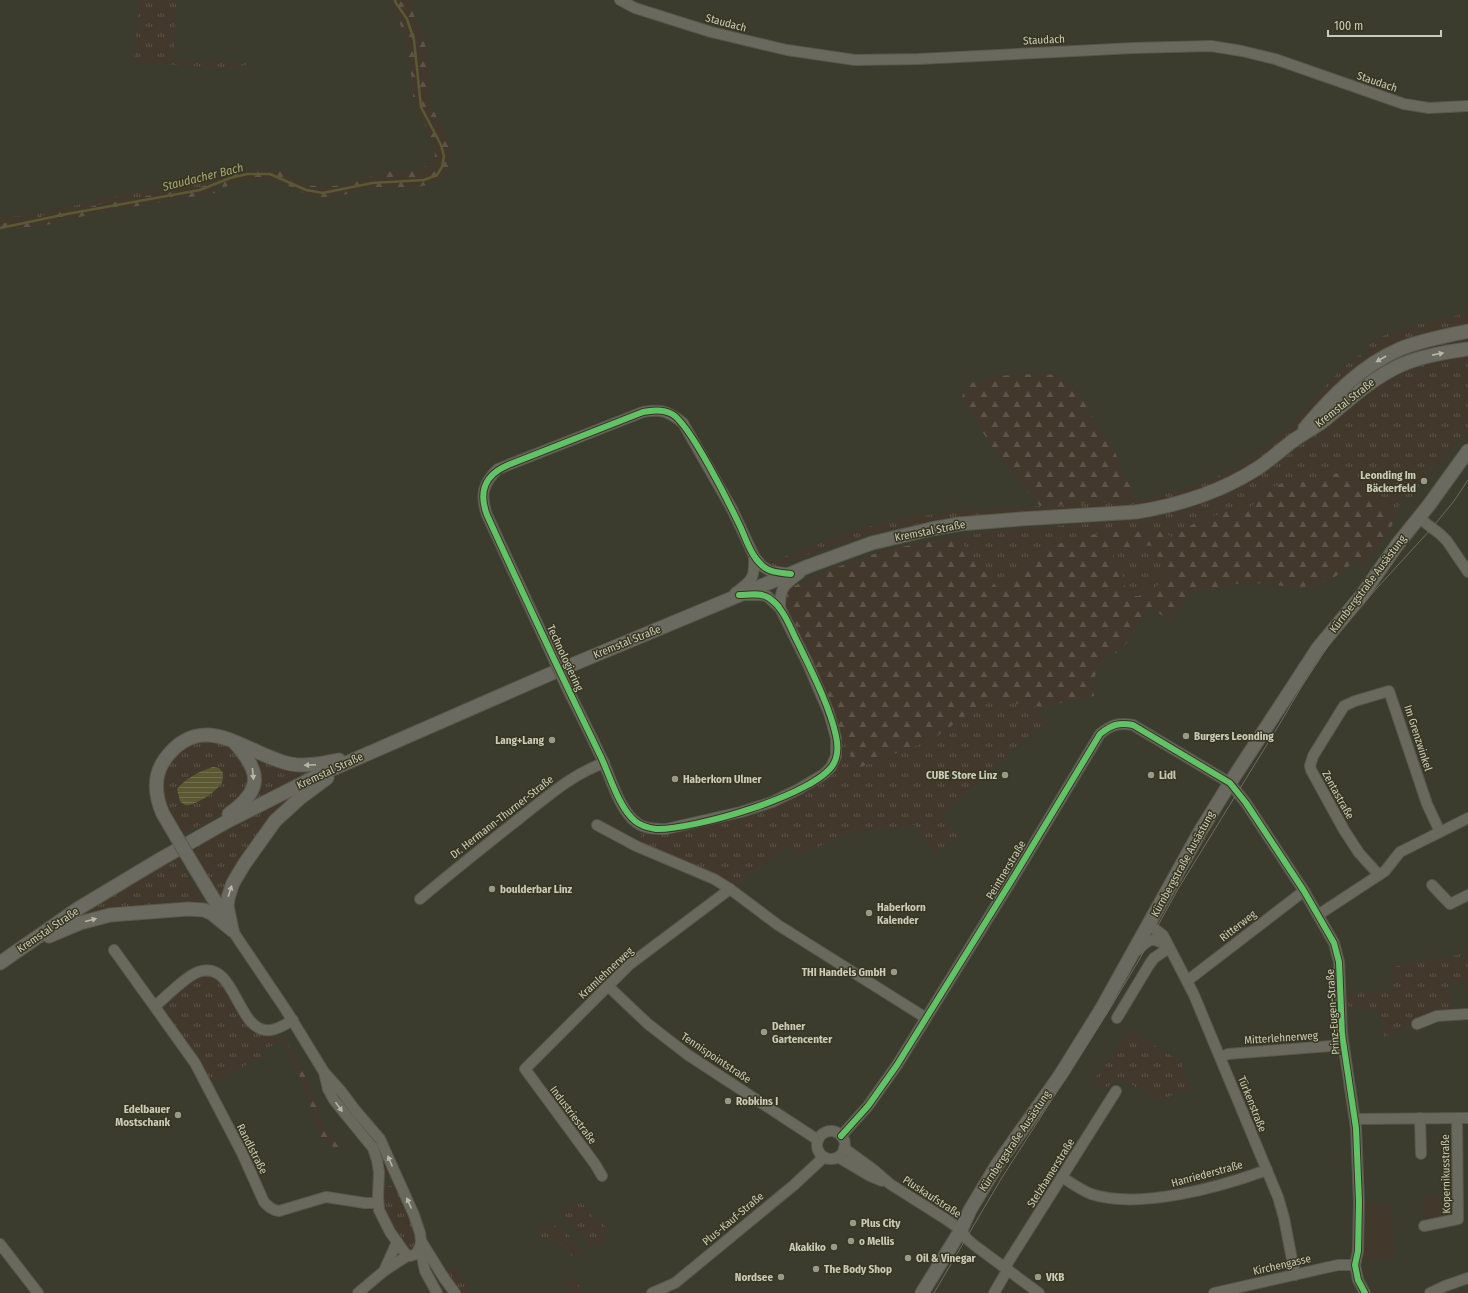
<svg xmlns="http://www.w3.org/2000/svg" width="1468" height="1293" viewBox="0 0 1468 1293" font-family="'Fira Sans Condensed',sans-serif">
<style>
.grass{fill:url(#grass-tufts)}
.forest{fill:url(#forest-firs);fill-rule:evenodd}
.garden{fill:#43382c}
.water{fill:url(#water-rules)}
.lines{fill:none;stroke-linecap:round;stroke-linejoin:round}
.stream{stroke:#5a5933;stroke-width:2.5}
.minor-casing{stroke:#57574e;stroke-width:12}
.major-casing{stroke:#58584c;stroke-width:15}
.minor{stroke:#69695e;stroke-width:10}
.major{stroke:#6b6a60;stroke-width:13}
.tram{stroke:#6d6c62;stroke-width:1}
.minor-bridge-casing{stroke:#57574e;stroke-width:12;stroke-linecap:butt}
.major-bridge-casing{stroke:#58584c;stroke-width:15;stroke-linecap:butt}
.minor-bridge{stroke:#69695e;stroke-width:10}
.major-bridge{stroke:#6b6a60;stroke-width:13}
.cycleway-casing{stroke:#373621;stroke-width:8}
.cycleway{stroke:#61c268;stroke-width:6}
.oneway{fill:#b8b8a7}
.oneway2{fill:#b7b7a7}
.poi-dot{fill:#998;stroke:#373621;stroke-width:1.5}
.labels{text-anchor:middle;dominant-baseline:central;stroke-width:3;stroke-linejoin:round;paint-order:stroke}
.street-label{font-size:11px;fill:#cbcbb9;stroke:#373621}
.poi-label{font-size:11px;font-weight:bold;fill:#cbcbb9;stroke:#373621;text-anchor:start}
.water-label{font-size:12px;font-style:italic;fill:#a8a674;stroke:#373621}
</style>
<defs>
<pattern id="grass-tufts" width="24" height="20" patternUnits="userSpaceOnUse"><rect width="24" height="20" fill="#43382c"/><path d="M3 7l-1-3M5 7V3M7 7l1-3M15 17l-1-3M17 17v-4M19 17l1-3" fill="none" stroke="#5d5348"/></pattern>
<pattern id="forest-firs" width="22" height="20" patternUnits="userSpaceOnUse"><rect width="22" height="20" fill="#43382c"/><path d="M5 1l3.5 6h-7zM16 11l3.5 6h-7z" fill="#5d5348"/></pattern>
<pattern id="water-rules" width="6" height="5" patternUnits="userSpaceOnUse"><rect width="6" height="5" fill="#5a5933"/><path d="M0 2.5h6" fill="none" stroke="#70704e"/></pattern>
</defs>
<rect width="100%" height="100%" fill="#3b3b2e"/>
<g class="grass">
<path d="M139,0H177L173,60L246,63V65L231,68H222L134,62Z"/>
<path d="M220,176L218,181L196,188L133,198L0,224V217L28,216L107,198L143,191L181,187Z"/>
<path d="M1468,313V325L1393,346L1368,358L1365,355V350L1371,341L1390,333L1419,324Z"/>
<path d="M1468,336V343C1456,345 1443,346 1431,349C1398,356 1370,373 1344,395L1343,393L1377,367L1413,349Z"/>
<path d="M1360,354L1364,362C1319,406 1277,458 1218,483C1142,517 1060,506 979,515C907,523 844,538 777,567L767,563C795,553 822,541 850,532C892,519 938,513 982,509C1064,502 1151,511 1226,472C1251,459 1274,442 1294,422C1307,409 1318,393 1331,380C1339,370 1350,362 1360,354Z"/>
<path d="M1468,357V428L1439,465L1431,466L1411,499L1402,497L1395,519C1376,497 1363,486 1339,472L1322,480L1303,483L1264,492L1246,513L1229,511L1198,521L1172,537L1154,529L1123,531L1071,537L1033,560L1000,591L957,537L995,531L1149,518L1179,511L1213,500L1240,488L1270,469L1351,403L1386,380L1426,364L1448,359Z"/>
<path d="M1139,545L1154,546L1168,580L1139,596H1130C1125,590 1125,585 1123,578C1120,568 1114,562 1113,551L1116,548L1121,551Z"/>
<path d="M992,697L1013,703L1042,707L1040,710L1048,727L1037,728L941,816L959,836L933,854L915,825L883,828L849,834L797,856L787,847L733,888L604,826V822H610L622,833L638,840L642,835L628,822L624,812L636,827L648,834L664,835L741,819L778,805L824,781L834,773L841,759L843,738L856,769L933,739Z"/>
<path d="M208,742C229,745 230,746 243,763C270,797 205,822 182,834C176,823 168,812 165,801C159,779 170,751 192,744C197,743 203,742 208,742Z"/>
<path d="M251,754C275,769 287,768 315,770L251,803C259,781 265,775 251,754Z"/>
<path d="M302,791L222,891L218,894L192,848Z"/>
<path d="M176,856L205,905L65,925Z"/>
<path d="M1468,953V980L1448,984L1452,1010L1425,1016L1411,1022L1413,1026L1384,1037L1380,1011L1346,1006L1345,995L1394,990L1392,967Z"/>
<path d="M205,975C209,975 213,975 217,978C227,985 236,1011 245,1022C251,1029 257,1034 266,1035C273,1036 277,1035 284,1039L260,1052L263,1056L209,1085L190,1047L174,1026L165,1009L166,1002L196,977Z"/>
<path d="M1128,1030L1181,1061L1190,1089L1159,1100L1122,1079L1111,1083L1105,1091L1092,1083Z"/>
<path d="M327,1080L375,1140L391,1176L384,1177L381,1158L337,1097Z"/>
<path d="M390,1186C393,1186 394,1186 396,1188C404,1195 415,1232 417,1243L414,1249L409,1250C399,1242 387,1219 383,1207C382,1202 383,1196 383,1191L386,1187Z"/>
<path d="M578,1202L586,1206L594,1221L596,1215L607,1229L603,1232L606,1237V1243L599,1244L591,1249L581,1232L560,1215L566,1208Z"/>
<path d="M542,1225C560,1221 576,1241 583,1255L574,1258L558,1243L542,1238L539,1230Z"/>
<path d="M455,1266L472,1293H460L453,1286L444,1271Z"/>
<path d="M573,1276L583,1293H571L565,1284V1281Z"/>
</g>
<g class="forest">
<path d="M390,0H410L415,19L424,36L430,75L428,99L450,144V161L446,176L433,183L415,188L378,187L325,199L311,197L279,181L262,178L241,181L222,188L225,173L268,168L284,172L307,185L324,187L342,185L390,171H411L427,166L435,156L434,145L413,99V86L405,39L400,24L394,13Z"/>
<path d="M218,181L215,193L96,213L42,226L0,230V224L133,198L196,188Z"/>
<path d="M1034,374L1061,375L1079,392L1091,416L1112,444L1124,475L1137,500L1040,506L996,453L979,426V422L966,408L961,399L965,390L971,383L994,376Z"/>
<path d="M1339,472C1363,487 1376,497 1395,519L1388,533L1364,568L1355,561C1347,567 1340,575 1331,579C1305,594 1277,583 1250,583C1229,583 1209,589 1189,594L1170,621L1150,607C1140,621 1132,636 1122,649C1119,652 1115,653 1111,655C1097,665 1091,680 1094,696L1076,699L1045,707L1013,703L992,697L933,739L856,769L808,654L784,603L786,592L792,587L821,573L859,559L889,549L957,537L1000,591L1033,560L1071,537L1123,531L1154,529L1172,537L1198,521L1229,511L1246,513L1264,492L1282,483L1322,480ZM1140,545L1153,546L1168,580L1139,596H1130C1125,590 1125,585 1123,578C1120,568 1114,562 1113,551L1116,548L1128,553Z"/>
<path d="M284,1039L304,1072L324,1126L341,1150L329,1145L321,1137L300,1077L290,1056L280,1041Z"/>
</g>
<g class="garden">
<path d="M1425,1196H1456L1454,1215L1427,1222L1425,1215Z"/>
<path d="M1363,1203H1391L1395,1257L1362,1260Z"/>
</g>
<path class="water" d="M213,767L219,768L223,773C223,776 223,779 222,782C219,790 194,807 185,805C183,804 181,802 180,801L177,789C186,778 200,771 213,767Z"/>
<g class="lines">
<path class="stream" d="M0,228L67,214L200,190L230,178L247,174H270L306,190L323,193L372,183L424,180L437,175L442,167L444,156L441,145L421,107L414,40L407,19L396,3L395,0"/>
<defs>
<g id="minor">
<path d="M620,0L635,8L711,32L787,50L855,60L919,59L1133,48L1211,46L1242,51L1275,59L1404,104L1429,108L1468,106"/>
<path d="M1419,518L1440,534L1447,541L1468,572"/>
<path d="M735,593C753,580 755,578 754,556"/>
<path d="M780,608C780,586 784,586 800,573"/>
<path d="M544,638L487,515C480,495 483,483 498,469L643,412C662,409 668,411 683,423L732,509L754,556L762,566L770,571L791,574"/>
<path d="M569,692C581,715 592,738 603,761C611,779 620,811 637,823C645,829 656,829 666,829L741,812L772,802L799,789L824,774L831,767L836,756V738L829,713L807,662L780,608L767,596L760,595H744"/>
<path d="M597,825L636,846L714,879L730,889L778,925L926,1018"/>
<path d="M1379,875L1359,853L1344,830L1311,770L1310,766L1313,756L1344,706L1355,701L1389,691L1427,804L1440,832"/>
<path d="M1432,885L1450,904L1468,895"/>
<path d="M420,899C453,871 486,845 520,818C546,798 572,774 604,763"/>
<path d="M1318,915L1385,871L1400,852L1468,818"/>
<path d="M1148,924L1163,935L1194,995L1278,1197L1284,1218L1295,1275"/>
<path d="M232,930L286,1010L324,1072L341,1091L356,1111L380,1139L414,1215L420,1233L421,1241L420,1247L416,1254L410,1256H407"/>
<path d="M114,950L195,1063L242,1153L264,1202C269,1207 272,1210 279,1211L326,1197L365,1203H378"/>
<path d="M1138,950C1150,937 1155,937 1169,948"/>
<path d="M1187,981L1304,891"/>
<path d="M608,986L648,1024L688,1055L818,1140"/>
<path d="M155,1006C166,997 186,976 198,972C237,958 236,1035 271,1030C279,1029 286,1024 293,1020"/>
<path d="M1117,1018L1149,965L1154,958L1169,948"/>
<path d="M1417,1024L1437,1016L1468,1014"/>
<path d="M1221,1057L1228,1054L1343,1045"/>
<path d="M324,1072L328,1089L334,1100L373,1148L377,1160L379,1172L378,1196L379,1210L390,1232L407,1256"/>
<path d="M1420,1118L1421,1154"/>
<path d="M1355,1119L1468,1118"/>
<circle cx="831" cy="1145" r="14"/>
<path d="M841,1136L868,1106L897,1065L1018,870L1100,734C1111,725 1119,722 1133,725L1230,783L1246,803L1279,853L1304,891L1334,943L1339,962L1342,1034L1356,1128L1359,1202L1358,1251L1355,1265L1358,1280L1365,1293"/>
<path d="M844,1148L874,1170L890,1184L947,1220L961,1230L966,1238L974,1245L1039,1293"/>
<path d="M838,1157L870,1176L882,1181"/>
<path d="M602,1176L595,1164L525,1069L629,965L730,889"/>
<path d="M1062,1177C1071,1183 1081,1190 1091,1194C1139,1210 1220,1187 1267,1170"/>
<path d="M1424,1226L1458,1219L1457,1118"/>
<path d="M421,1241L444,1278L455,1293"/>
<path d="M0,1244L38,1293"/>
<path d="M420,1247L425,1271L437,1293"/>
<path d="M1005,1267L1116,1091"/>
<path d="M384,1271L397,1242"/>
<path d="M358,1293L384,1271L407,1256"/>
<path d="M652,1293L675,1283L794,1185L824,1157"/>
<path d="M994,1293L1008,1269"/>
<path d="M1214,1293L1338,1265H1355"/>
<path d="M1430,1293L1445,1286L1468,1278"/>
</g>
<g id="major">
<path d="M1305,428C1332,396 1361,366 1400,349C1422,340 1445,336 1468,331"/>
<path d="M163,814C155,796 153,776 165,759C204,706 248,756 291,764C307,767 323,763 339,760"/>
<path d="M229,814C263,790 261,772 235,743"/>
<path d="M193,865L227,921"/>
<path d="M232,930L227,906L228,898L233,883L245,863L275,821L300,798L327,778"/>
<path d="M49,936L80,923L110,915L188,909L204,910L211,913L232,930"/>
<path d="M0,963L79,908L159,860L226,822L319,775L550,674L809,566L872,543L931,529L959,524L1020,519L1136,512C1180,505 1221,492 1258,468C1271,459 1282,449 1294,440C1303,434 1313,428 1322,422C1349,400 1369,380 1401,365C1422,356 1445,352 1468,349"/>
<path d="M922,1293L961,1230L970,1210L997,1165L1061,1074L1102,1008L1201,830L1230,783L1318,648L1362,595L1397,545L1429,505L1468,451"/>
</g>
</defs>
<use href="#minor" class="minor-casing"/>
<use href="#major" class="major-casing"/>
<use href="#minor" class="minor"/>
<use href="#major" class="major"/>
<path class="tram" d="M934,1293L1001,1179L1106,1015L1139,960L1178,889L1279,725L1302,686L1334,637L1377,588L1431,529L1454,501L1468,480"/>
<defs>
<path id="minor-bridge" d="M544,638L569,692"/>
<path id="major-bridge" d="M163,814L193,865"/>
</defs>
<use href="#minor-bridge" class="minor-bridge-casing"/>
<use href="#major-bridge" class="major-bridge-casing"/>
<use href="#minor-bridge" class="minor-bridge"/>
<use href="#major-bridge" class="major-bridge"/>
<defs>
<g id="cycleway">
<path d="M739,595C748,595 761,592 769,598C773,601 778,605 780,609C788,619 792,632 798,643C811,670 830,707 836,736C838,745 838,755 834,763C817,795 692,830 656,829C649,828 641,826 635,821C619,808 610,776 601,757C562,677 524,596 487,515C478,491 485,475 508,465L643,412C652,410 663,409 672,414C690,424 730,505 740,526C747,541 752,560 767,569C774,573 783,573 791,574"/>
<path d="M841,1136L868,1106L897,1065L1018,870L1100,734C1111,725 1119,722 1133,725L1230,783L1246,803L1279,853L1304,891L1334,943L1339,962L1342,1034L1356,1128L1359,1202L1358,1251L1355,1265L1358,1280L1365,1293"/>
</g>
</defs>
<use href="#cycleway" class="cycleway-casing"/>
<use href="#cycleway" class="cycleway"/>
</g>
<defs><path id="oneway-solid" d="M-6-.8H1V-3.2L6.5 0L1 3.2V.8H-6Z"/></defs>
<g class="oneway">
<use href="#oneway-solid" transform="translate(1438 354) rotate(-11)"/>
<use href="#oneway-solid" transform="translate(1381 359) rotate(150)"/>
<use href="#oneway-solid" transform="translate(310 765) rotate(177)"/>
<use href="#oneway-solid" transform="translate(253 774) rotate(84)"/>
<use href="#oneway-solid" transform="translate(230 891) rotate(-72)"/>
<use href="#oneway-solid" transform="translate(91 920) rotate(-15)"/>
</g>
<g class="oneway2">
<use href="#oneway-solid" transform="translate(339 1107) rotate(54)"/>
<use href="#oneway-solid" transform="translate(390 1161) rotate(-113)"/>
<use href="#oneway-solid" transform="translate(409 1203) rotate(-114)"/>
</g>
<g class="poi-dot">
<circle cx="1424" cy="481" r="4"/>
<circle cx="1186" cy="736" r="4"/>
<circle cx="552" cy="740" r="4"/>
<circle cx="1005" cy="775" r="4"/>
<circle cx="1151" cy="775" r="4"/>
<circle cx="675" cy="779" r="4"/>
<circle cx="492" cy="889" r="4"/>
<circle cx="869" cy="913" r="4"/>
<circle cx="894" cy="972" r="4"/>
<circle cx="764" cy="1032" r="4"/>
<circle cx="728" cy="1101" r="4"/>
<circle cx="178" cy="1115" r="4"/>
<circle cx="853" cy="1223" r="4"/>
<circle cx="851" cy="1241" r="4"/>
<circle cx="834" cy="1247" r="4"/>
<circle cx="908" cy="1258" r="4"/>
<circle cx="816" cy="1269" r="4"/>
<circle cx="781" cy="1277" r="4"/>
<circle cx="1038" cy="1277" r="4"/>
</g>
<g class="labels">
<g class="street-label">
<text transform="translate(726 23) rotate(15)">Staudach</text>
<text transform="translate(1044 40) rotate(-3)">Staudach</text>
<text transform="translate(1377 82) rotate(19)">Staudach</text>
<text transform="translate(1345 403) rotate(-38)">Kremstal Straße</text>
<text transform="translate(930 531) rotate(-11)">Kremstal Straße</text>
<text transform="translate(1368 584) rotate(-53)">Kürnbergstraße Ausästung</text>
<text transform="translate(627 642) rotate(-22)">Kremstal Straße</text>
<text transform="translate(565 658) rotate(65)">Technologiering</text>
<text transform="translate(1418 738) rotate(72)">Im Grenzwinkel</text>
<text transform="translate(330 771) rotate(-25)">Kremstal Straße</text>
<text transform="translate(1338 795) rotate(61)">Zentastraße</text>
<text transform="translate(502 817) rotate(-38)">Dr. Hermann-Thurner-Straße</text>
<text transform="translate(1183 864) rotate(-61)">Kürnbergstraße Ausästung</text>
<text transform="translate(1006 870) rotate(-59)">Peintnerstraße</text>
<text transform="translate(1238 926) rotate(-38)">Ritterweg</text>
<text transform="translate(48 930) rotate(-34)">Kremstal Straße</text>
<text transform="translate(606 973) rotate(-43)">Kramlehnerweg</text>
<text transform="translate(1333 1012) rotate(-94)">Prinz-Eugen-Straße</text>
<text transform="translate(1281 1038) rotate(-4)">Mitterlehnerweg</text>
<text transform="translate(716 1058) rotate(34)">Tennispointstraße</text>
<text transform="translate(1252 1104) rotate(68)">Türkenstraße</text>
<text transform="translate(573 1115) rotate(53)">Industriestraße</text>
<text transform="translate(1015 1141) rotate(-56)">Kürnbergstraße Ausästung</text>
<text transform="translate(252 1149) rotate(63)">Randlstraße</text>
<text transform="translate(1051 1173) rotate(-58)">Stelzhamerstraße</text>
<text transform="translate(1207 1174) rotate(-15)">Hanriederstraße</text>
<text transform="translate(1446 1174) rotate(-91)">Kopernikusstraße</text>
<text transform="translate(932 1197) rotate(33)">Pluskaufstraße</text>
<text transform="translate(733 1219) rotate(-40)">Plus-Kauf-Straße</text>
<text transform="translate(1282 1265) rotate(-13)">Kirchengasse</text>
</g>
<g class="poi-label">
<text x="1416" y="475" text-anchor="end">Leonding Im<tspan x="1416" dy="13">Bäckerfeld</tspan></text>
<text x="1194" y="736">Burgers Leonding</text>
<text x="544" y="740" text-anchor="end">Lang+Lang</text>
<text x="997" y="775" text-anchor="end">CUBE Store Linz</text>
<text x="1159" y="775">Lidl</text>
<text x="683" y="779">Haberkorn Ulmer</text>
<text x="500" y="889">boulderbar Linz</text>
<text x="877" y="907">Haberkorn<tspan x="877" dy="13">Kalender</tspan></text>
<text x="886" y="972" text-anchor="end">THI Handels GmbH</text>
<text x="772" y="1026">Dehner<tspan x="772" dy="13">Gartencenter</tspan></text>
<text x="736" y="1101">Robkins I</text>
<text x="170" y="1109" text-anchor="end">Edelbauer<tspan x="170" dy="13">Mostschank</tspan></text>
<text x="861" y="1223">Plus City</text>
<text x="859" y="1241">o Mellis</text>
<text x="826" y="1247" text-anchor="end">Akakiko</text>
<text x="916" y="1258">Oil &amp; Vinegar</text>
<text x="824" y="1269">The Body Shop</text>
<text x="773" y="1277" text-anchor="end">Nordsee</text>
<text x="1046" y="1277">VKB</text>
</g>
<g class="water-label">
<text transform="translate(203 177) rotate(-14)">Staudacher Bach</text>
</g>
</g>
<path d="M1328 30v6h113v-6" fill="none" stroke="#cbcbb9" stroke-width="2"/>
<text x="1334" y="30" font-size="12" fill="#cbcbb9" stroke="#373621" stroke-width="3" paint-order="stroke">100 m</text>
</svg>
